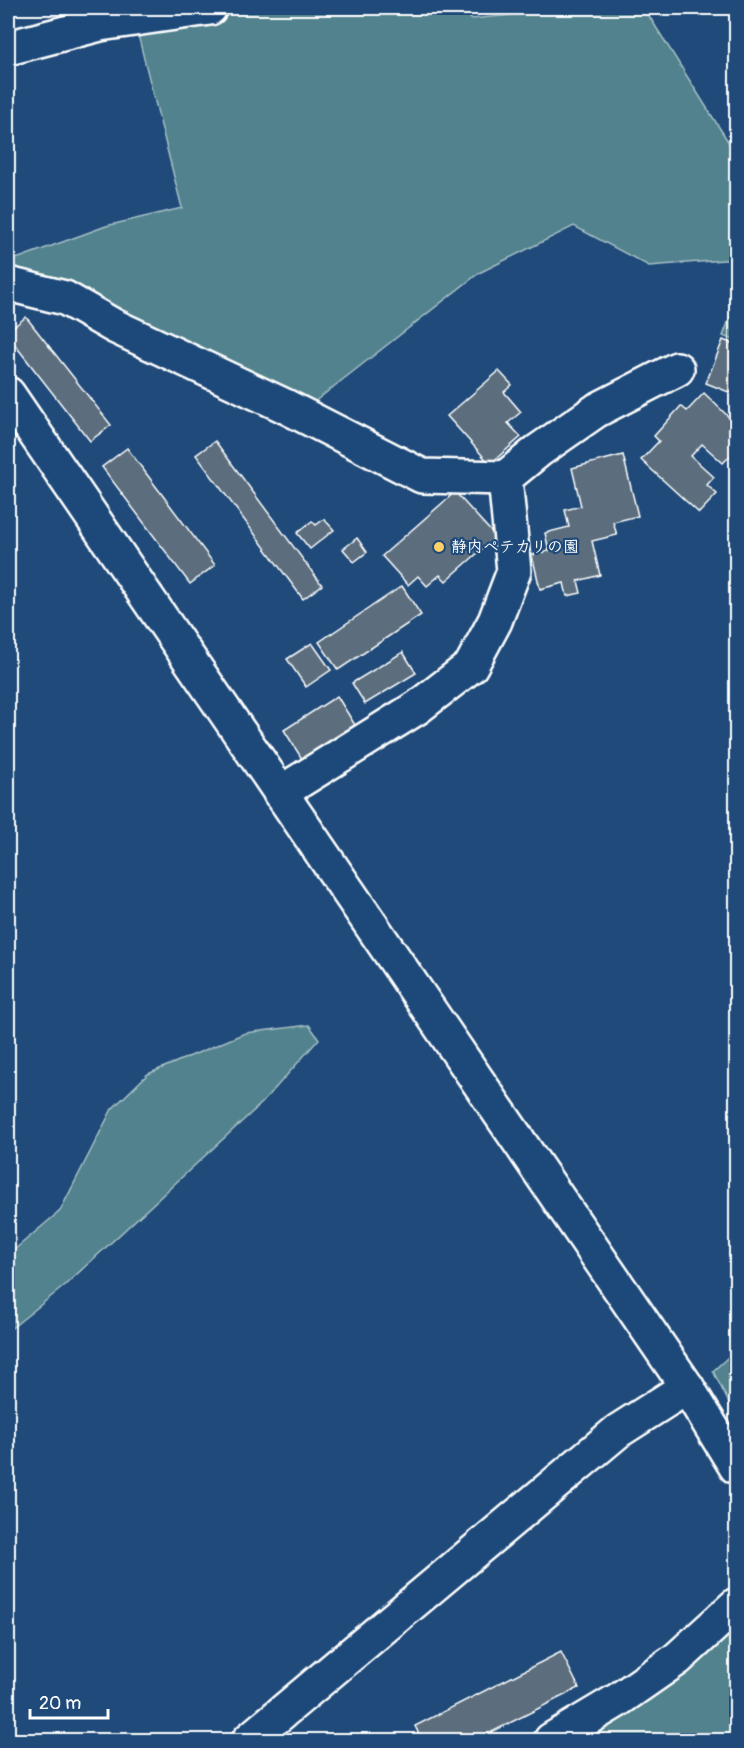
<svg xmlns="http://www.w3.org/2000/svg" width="744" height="1748" viewBox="0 0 744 1748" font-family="Pangolin,'Klee One',sans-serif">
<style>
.green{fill:#51828d;stroke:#a8c0c6;stroke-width:1.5}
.building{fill:#5c6e7d;stroke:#fff;stroke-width:1.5}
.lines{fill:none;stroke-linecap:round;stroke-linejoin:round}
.minor-casing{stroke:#fff;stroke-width:38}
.minor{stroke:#1f4a7a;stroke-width:33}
.poi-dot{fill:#ffd166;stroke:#1f4a7a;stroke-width:2}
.labels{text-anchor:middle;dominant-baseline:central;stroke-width:4.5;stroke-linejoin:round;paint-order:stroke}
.poi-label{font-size:16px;font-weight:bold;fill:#fff;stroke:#1f4a7a;text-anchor:start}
</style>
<rect width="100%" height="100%" fill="#1f4a7a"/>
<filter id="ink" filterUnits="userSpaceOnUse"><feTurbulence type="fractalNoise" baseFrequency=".0167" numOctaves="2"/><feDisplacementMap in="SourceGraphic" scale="12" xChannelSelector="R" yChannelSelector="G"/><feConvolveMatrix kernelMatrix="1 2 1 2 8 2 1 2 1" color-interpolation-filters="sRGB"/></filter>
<g filter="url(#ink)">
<g class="green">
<path d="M272,8L335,9L344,8H464L471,19L585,8H644L736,154V259L649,266L574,226L479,273L304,410L8,279V260L19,258L106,226L182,208L136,27Z"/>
<path d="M736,301V341L723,336Z"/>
<path d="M309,1025L319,1039L262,1103L63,1287L8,1331V1255L60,1211L112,1109L148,1074L245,1033Z"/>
<path d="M736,1350V1417L713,1371Z"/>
<path d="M736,1628V1740H570Z"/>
</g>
<g class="building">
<path d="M26,317L111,425L90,441L8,336V331Z"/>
<path d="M723,340L736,345V395L706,383Z"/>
<path d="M499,371L512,385L504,392L521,412L508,423L521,437L490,464L447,416Z"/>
<path d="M704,393L736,424V459L732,454L723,463L702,444L691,456L714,477L707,485L717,494L699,513L641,460L659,441L654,436L681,406L687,411Z"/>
<path d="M215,441L322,585L303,599L196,455Z"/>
<path d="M127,448L215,565L190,584L102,467Z"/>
<path d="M623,455L638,516L613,522L617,535L592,541L600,575L578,581L581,593L567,596L564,583L540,589L532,555L549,551L545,533L569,527L565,510L581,506L572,468Z"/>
<path d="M455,492L496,537L446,581L440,575L427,586L418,576L408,585L382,556Z"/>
<path d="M324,519L334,530L310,549L297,533L312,521L316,525Z"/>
<path d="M357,538L367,552L354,562L343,549Z"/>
<path d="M402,586L421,615L338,670L319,642Z"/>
<path d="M312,643L331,670L306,687L287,659Z"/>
<path d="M403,652L416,673L365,704L352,683Z"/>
<path d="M337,696L355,725L302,759L284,730Z"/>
<path d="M561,1652L579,1688L476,1740H422L415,1726Z"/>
</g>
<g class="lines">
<defs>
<g id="minor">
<path d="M8,48L100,24L210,8"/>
<path d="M8,284L65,298L114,326L285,406L422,476L505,478"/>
<path d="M8,394L687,1387L736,1467"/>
<path d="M280,793L418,707L471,666L495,621L514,571L505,478L538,451L597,410L677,369"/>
<path d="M249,1740L618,1431L687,1387"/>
<path d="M551,1740L618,1700L677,1659L736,1605"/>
</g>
</defs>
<use href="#minor" class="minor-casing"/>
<use href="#minor" class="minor"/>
</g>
</g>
<circle class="poi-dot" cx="439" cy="547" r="6"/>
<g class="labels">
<g class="poi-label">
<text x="451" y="547">静内ペテカリの園</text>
</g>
</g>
<rect width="744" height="1748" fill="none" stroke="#1f4a7a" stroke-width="30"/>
<rect x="15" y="15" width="714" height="1718" fill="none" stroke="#fff" stroke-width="2" filter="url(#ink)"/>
<path d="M30 1709v9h78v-9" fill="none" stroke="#ffffff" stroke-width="3"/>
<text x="39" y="1709" font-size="18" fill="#ffffff" stroke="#1f4a7a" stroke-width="4.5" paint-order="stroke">20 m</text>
</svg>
